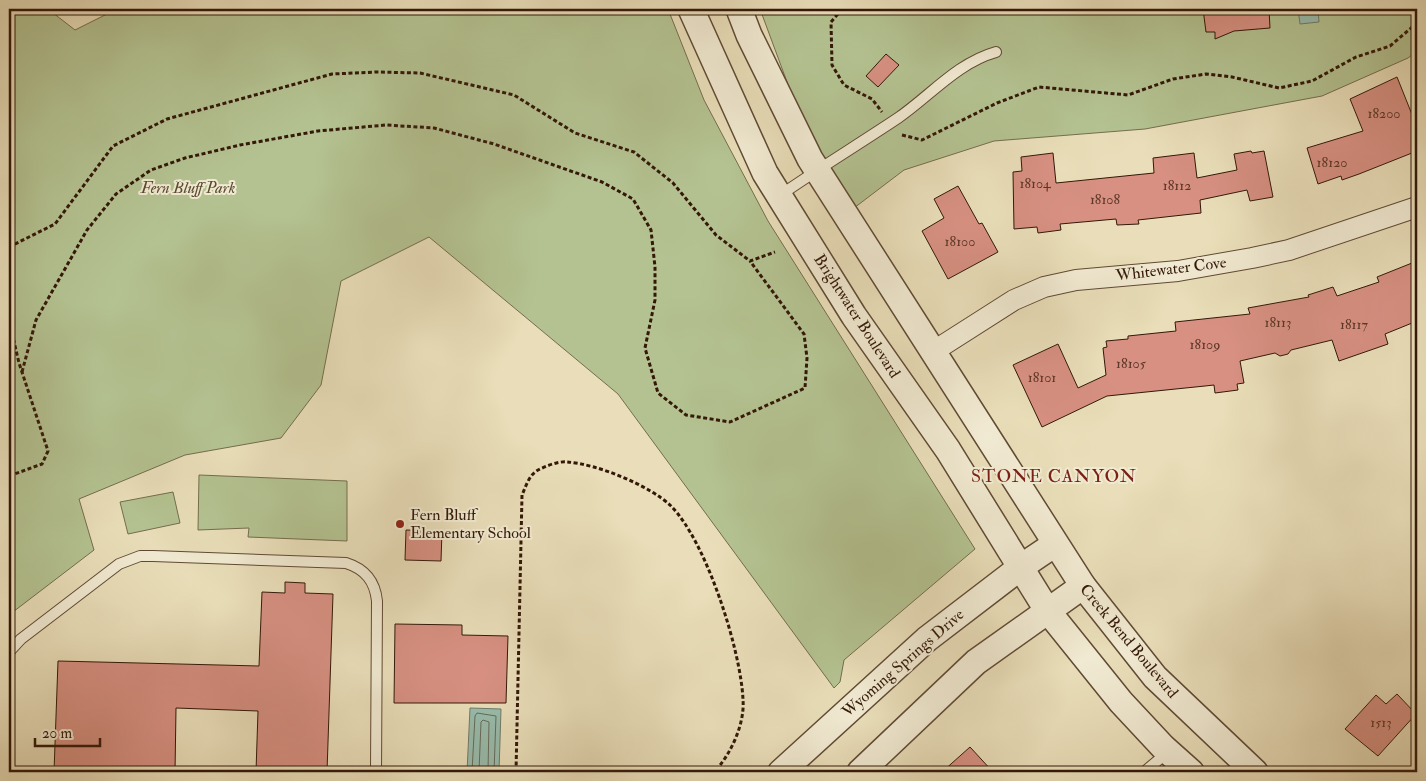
<svg xmlns="http://www.w3.org/2000/svg" width="1426" height="781" viewBox="0 0 1426 781" font-family="'IM FELL Double Pica',serif">
<style>
.green{fill:#b4c291;stroke:#746d4c}
.water{fill:#98bcac;stroke:#707a6a}
.lines{fill:none;stroke-linecap:round;stroke-linejoin:round}
.shore{stroke:#666a5a;stroke-width:1}
.building{fill:#d79082;stroke:#331808}
.service-casing{stroke:#604a34;stroke-width:12}
.minor-casing{stroke:#604a34;stroke-width:22}
.tertiary-casing{stroke:#604a34;stroke-width:28}
.path{stroke:#331808;stroke-width:3;stroke-dasharray:4 2.5;stroke-linecap:butt}
.service{stroke:#f1ead2;stroke-width:10}
.minor{stroke:#f1ead2;stroke-width:20}
.tertiary{stroke:#f1ead2;stroke-width:25}
.poi-dot{fill:#8f2418;stroke:#f1ead2;stroke-width:2}
.labels{text-anchor:middle;dominant-baseline:central;stroke-width:4;stroke-linejoin:round;paint-order:stroke}
.number-label{font-size:14px;fill:#5c3626}
.park-label{font-size:16px;font-style:italic;fill:#5a4b31;stroke:#f1ead2}
.street-label{font-size:16px;fill:#331808;stroke:#f1ead2}
.poi-label{font-size:16px;fill:#331808;stroke:#f1ead2;text-anchor:start}
.neighbourhood-label{font-size:18px;letter-spacing:1px;fill:#7a1f14;stroke:#f1ead2}
</style>
<rect width="100%" height="100%" fill="#e9deb9"/>
<filter id="stains"><feTurbulence type="fractalNoise" baseFrequency=".004" numOctaves="4"/><feColorMatrix values="0 0 0 0 .2 0 0 0 0 .09 0 0 0 0 .02 0 0 0 .5 -.17"/></filter>
<radialGradient id="worn" r=".72"><stop offset=".6" stop-color="#630" stop-opacity="0"/><stop offset="1" stop-color="#630" stop-opacity=".3"/></radialGradient>
<g class="green">
<path d="M9,9H48L75,30L117,9H668L704,100L768,221L975,549L844,660L840,682L834,688L618,394L429,237L341,281L321,385L281,438L185,455L79,499L94,550L9,615Z"/>
<path d="M760,9H1417V51L1408,58L1322,96L1145,129L994,141L904,170L854,208L800,117Z"/>
<path d="M199,475L347,481V541L248,537L249,528L198,530Z"/>
<path d="M173,492L180,523L128,534L120,502Z"/>
</g>
<g class="water">
<path d="M1298,9H1318L1319,22L1300,24Z"/>
<path d="M470,708L501,709L499,772H467Z"/>
</g>
<g class="lines">
<g class="shore">
<path d="M472,772L475,716L477,713L496,716L494,772"/>
<path d="M479,772L481,722L483,720L489,722L488,772"/>
</g>
</g>
<g class="building">
<path d="M1203,9H1229V11L1269,9L1270,28L1234,31L1215,39V32H1206Z"/>
<path d="M886,54L899,65L878,87L866,76Z"/>
<path d="M1397,77L1417,127V151L1359,174L1342,180L1341,176L1318,184L1307,148L1363,131L1350,99Z"/>
<path d="M1251,151L1252,153L1264,151L1273,197L1250,201L1247,190L1200,200L1201,213L1138,220L1139,224L1117,225L1116,219L1060,224L1061,230L1038,233L1037,227L1014,229L1013,172L1022,171L1021,157L1053,153L1056,183L1154,173L1153,158L1194,153L1197,178L1237,170L1234,154Z"/>
<path d="M958,186L979,224L982,223L998,252L948,279L922,231L944,218L934,199Z"/>
<path d="M1417,261V321L1385,334L1388,344L1339,361L1332,340L1291,350L1288,354L1280,356L1275,353L1240,361L1244,383L1237,384L1238,390L1215,393L1214,385L1205,386L1107,396L1042,427L1013,365L1058,344L1078,388L1106,375L1103,348L1107,347L1106,341L1128,339V336L1176,331L1175,322L1250,314L1248,308L1309,297L1308,295L1333,287L1337,296L1379,282L1377,277Z"/>
<path d="M406,530L442,531L441,561L405,560Z"/>
<path d="M285,582L305,583V593L333,594L327,772H256L258,711L176,708L175,772H54L58,661L259,666L262,592L285,593Z"/>
<path d="M395,624L462,625V635L508,636L506,703H394Z"/>
<path d="M1397,694L1416,714L1378,756L1345,729L1376,695L1386,704Z"/>
<path d="M970,747L993,772H942Z"/>
</g>
<g class="lines">
<defs>
<g id="service">
<path d="M779,196C818,169 859,144 898,118C930,96 957,63 996,52"/>
<path d="M9,652L21,639L119,564L140,556H153L346,563C365,569 375,581 377,601L376,772"/>
<path d="M1144,772L1168,752"/>
</g>
<path id="minor" d="M934,351L1014,300L1044,287L1076,280L1178,271L1252,258L1289,250L1417,207"/>
<g id="tertiary">
<path d="M691,9L765,173L854,316L948,450L1047,610L1121,702L1163,747L1191,772"/>
<path d="M739,9L749,35L810,159L1083,586L1155,677L1255,772"/>
<path d="M781,772L927,639L1021,567L1055,544"/>
<path d="M860,772L976,662L1083,586"/>
</g>
</defs>
<use href="#service" class="service-casing"/>
<use href="#minor" class="minor-casing"/>
<use href="#tertiary" class="tertiary-casing"/>
<g class="path">
<path d="M842,9L831,22L832,65L844,85L872,99L882,112"/>
<path d="M902,135L922,140L997,103L1039,87L1128,95L1173,79L1206,74L1232,77L1279,88L1312,81L1356,57L1390,46L1417,23"/>
<path d="M9,247L55,224L113,146L167,119L332,74L377,72L420,73L514,95L575,133L634,152L673,183L716,235L750,261L775,252"/>
<path d="M9,320L19,363L48,451L42,464L9,476"/>
<path d="M22,372L36,320L87,230L116,194L151,170L185,158L240,145L318,131L386,125L434,128L494,144L602,182L633,199L651,230L655,267V300L645,348L658,393L686,415L730,422L805,388L807,358L804,334L750,261"/>
<path d="M516,772L522,495C526,486 529,475 538,470C546,466 558,461 567,462C597,464 649,485 671,506C706,541 741,650 743,700C745,724 730,756 714,772"/>
</g>
<use href="#service" class="service"/>
<use href="#minor" class="minor"/>
<use href="#tertiary" class="tertiary"/>
</g>
<circle class="poi-dot" cx="400" cy="524" r="5"/>
<g class="labels">
<g class="number-label">
<text x="1384" y="113">18200</text>
<text x="1332" y="162">18120</text>
<text x="1035" y="183">18104</text>
<text x="1177" y="185">18112</text>
<text x="1105" y="199">18108</text>
<text x="960" y="241">18100</text>
<text x="1278" y="322">18113</text>
<text x="1354" y="324">18117</text>
<text x="1205" y="344">18109</text>
<text x="1131" y="363">18105</text>
<text x="1042" y="377">18101</text>
<text x="1381" y="722">1513</text>
</g>
<g class="park-label">
<text x="188" y="188">Fern Bluff Park</text>
</g>
<g class="street-label">
<text transform="translate(1171 269) rotate(-7)">Whitewater Cove</text>
<text transform="translate(857 316) rotate(57)">Brightwater Boulevard</text>
<text transform="translate(1129 641) rotate(50)">Creek Bend Boulevard</text>
<text transform="translate(903 663) rotate(-41)">Wyoming Springs Drive</text>
</g>
<g class="poi-label">
<text x="410" y="515">Fern Bluff<tspan x="410" dy="18">Elementary School</tspan></text>
</g>
<g class="neighbourhood-label">
<text x="1054" y="476">STONE CANYON</text>
</g>
</g>
<rect width="1426" height="781" fill="none" stroke="#e9deb9" stroke-width="30"/>
<rect x="10" y="10" width="1406" height="761" fill="none" stroke="#331808" stroke-width="2.5"/>
<rect x="15" y="15" width="1396" height="751" fill="none" stroke="#331808"/>
<path d="M35 738v8h65v-8" fill="none" stroke="#331808" stroke-width="2.5"/>
<text x="42" y="738" font-size="15" fill="#331808" stroke="#f1ead2" stroke-width="4" paint-order="stroke">20 m</text>
<rect width="100%" height="100%" filter="url(#stains)"/>
<rect width="100%" height="100%" fill="url(#worn)"/>
</svg>
